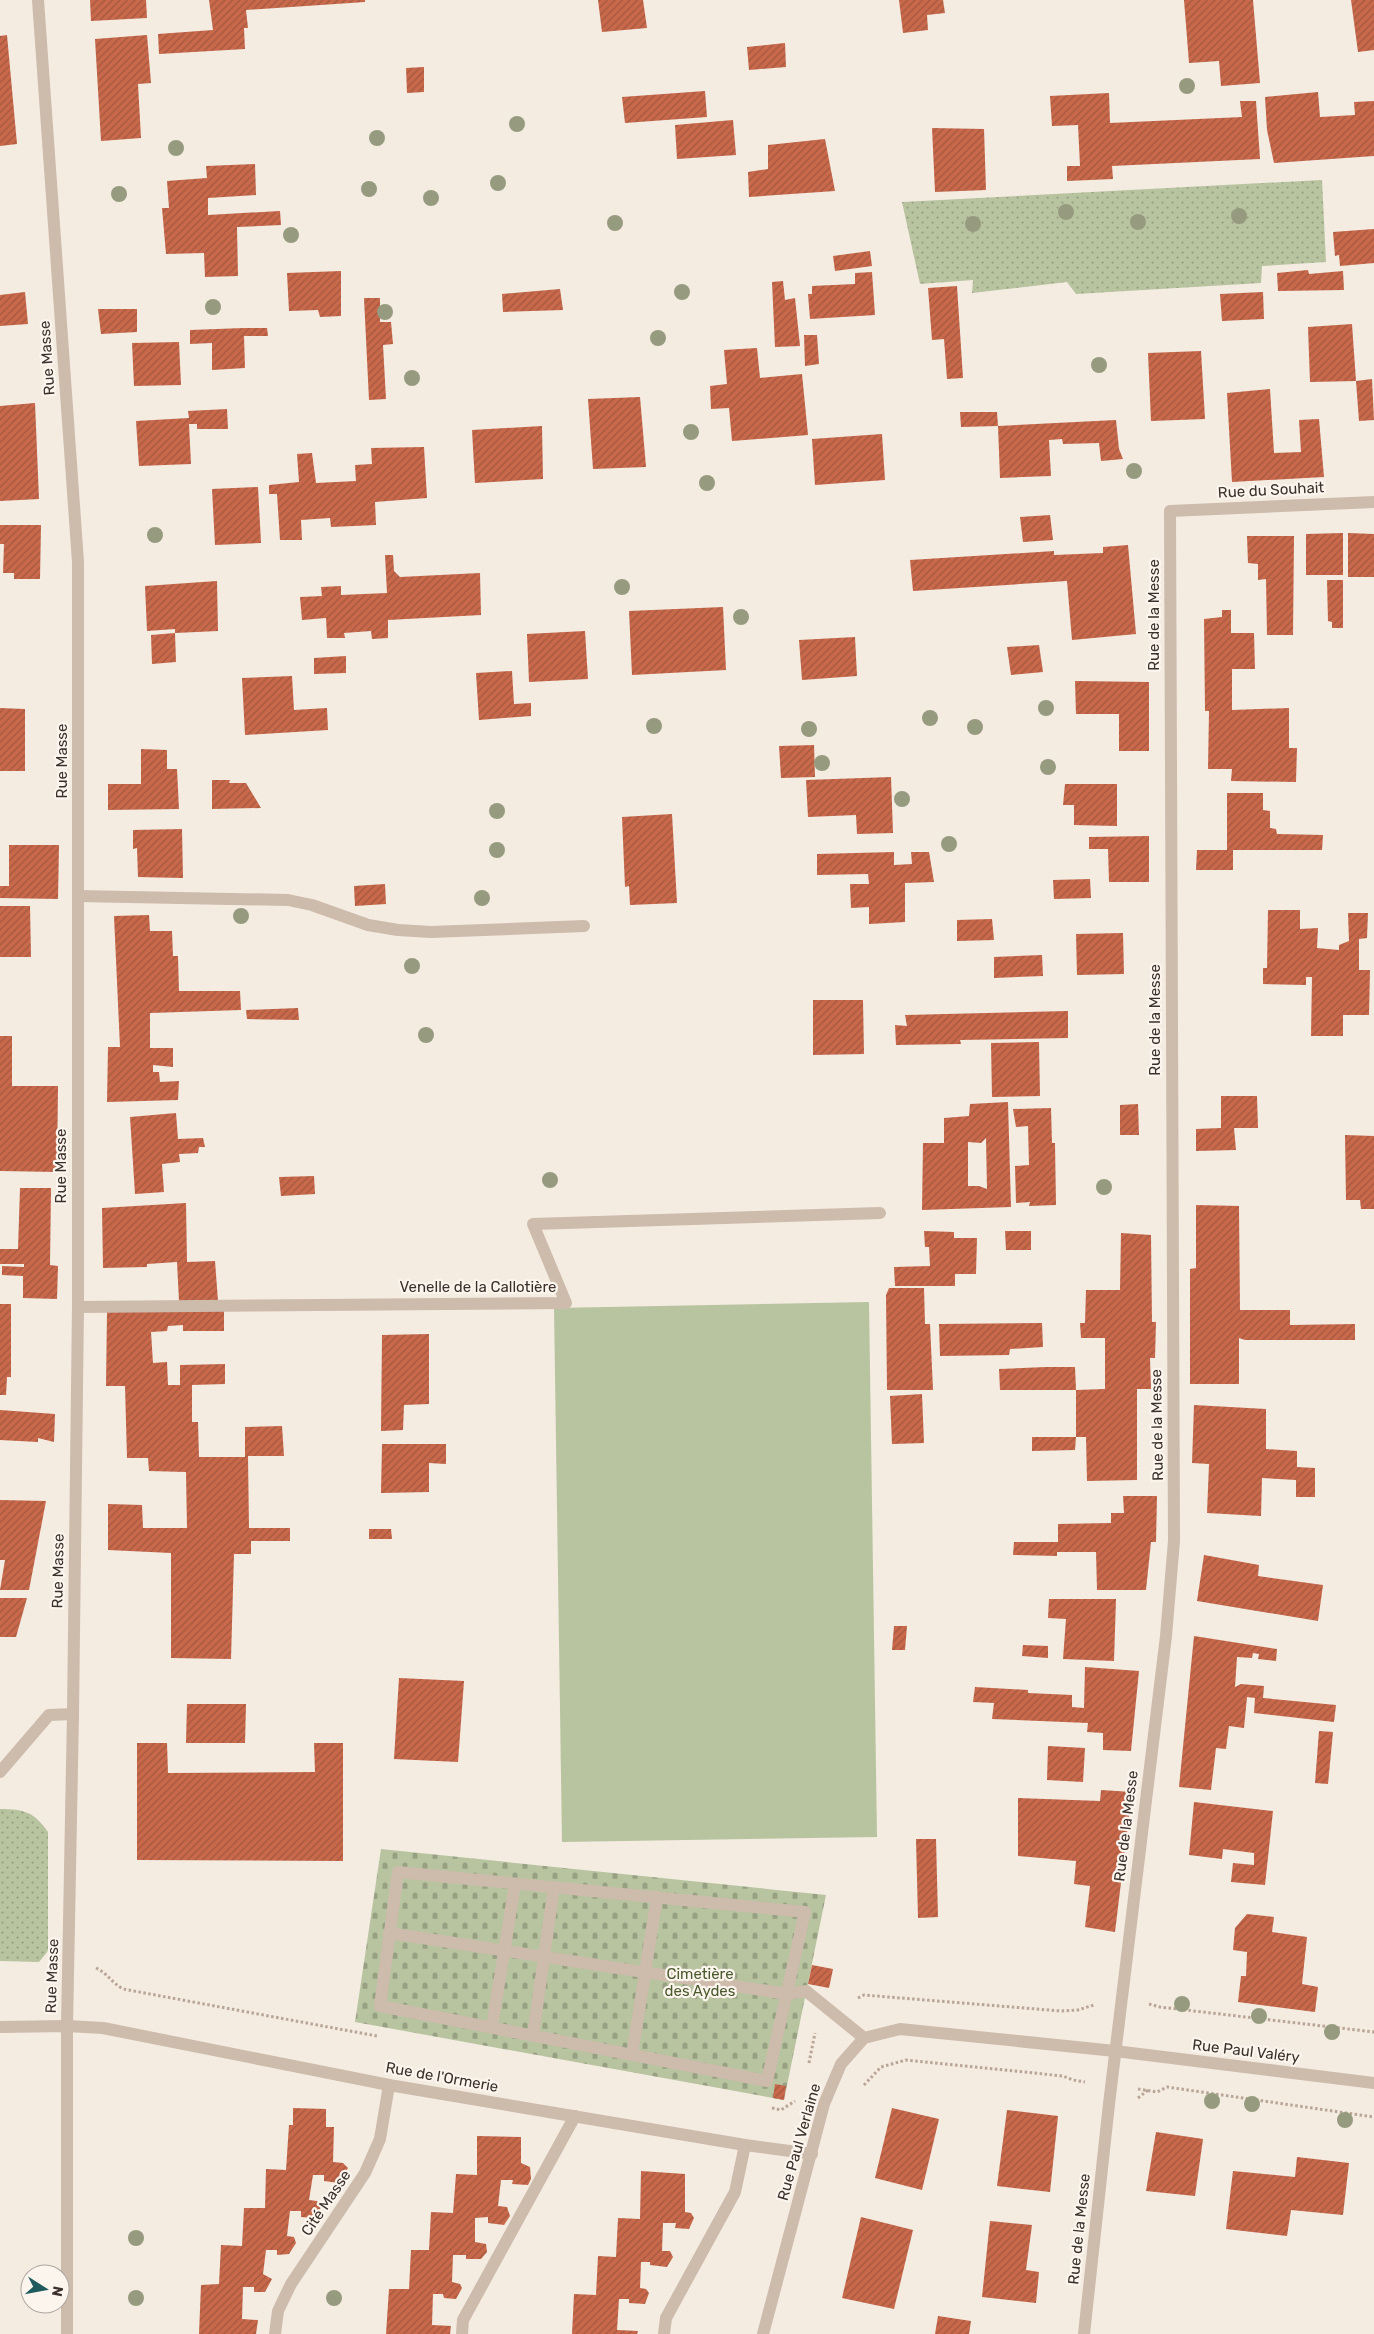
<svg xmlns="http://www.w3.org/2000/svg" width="1374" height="2334" viewBox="0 0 1374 2334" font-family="Rubik,sans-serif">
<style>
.grass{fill:#b8c4a0}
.cemetery{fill:url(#cemetery-stones)}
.garden{fill:url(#garden-dots)}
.building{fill:url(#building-hatch);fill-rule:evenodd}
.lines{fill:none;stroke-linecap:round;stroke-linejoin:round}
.path{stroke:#b9a596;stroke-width:3;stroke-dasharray:2.5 2.5;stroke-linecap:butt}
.lane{stroke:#cdbbac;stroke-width:12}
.street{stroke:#cdbbac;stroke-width:12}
.tree{fill:#969b7f}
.labels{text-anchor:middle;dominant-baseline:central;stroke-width:4.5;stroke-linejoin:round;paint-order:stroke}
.street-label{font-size:15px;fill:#3b302b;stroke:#fbf5ee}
.park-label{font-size:15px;fill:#4a5a2e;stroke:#fbf5ee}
</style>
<defs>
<pattern id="cemetery-stones" width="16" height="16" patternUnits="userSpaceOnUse" patternTransform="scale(1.25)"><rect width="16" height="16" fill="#b8c4a0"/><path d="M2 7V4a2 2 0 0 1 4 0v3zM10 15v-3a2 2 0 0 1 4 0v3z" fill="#97a083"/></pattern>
<pattern id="garden-dots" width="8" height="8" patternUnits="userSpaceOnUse" patternTransform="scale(1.25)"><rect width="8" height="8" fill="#b8c4a0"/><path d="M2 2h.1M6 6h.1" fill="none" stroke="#97a083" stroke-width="1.8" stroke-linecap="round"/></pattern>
<pattern id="building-hatch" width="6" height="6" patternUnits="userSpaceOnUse" patternTransform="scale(1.25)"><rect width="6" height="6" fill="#c8694b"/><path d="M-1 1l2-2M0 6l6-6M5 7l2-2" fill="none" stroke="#a4573f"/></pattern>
</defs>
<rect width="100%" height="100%" fill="#f4ebe1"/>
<path class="grass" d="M869,1302L877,1837L562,1842L554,1308Z"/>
<path class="cemetery" d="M381,1849L826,1895L784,2100L355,2022Z"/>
<g class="garden">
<path d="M1322,180L1326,262L1262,266L1261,283L1076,294L1067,282L972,293L973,280L920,284L902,202Z"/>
<path d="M0,1809C24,1809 34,1812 48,1832V1951L39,1962L0,1961Z"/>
</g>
<g class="building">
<path d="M90,0H146L147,18L91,21Z"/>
<path d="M209,0H365V2L246,10L248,28H244L245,49L159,54L158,34L213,30Z"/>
<path d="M598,0H643L647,28L602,32Z"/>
<path d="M899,0H943L945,13L927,15L928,30L903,33Z"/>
<path d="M1184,0H1253L1260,83L1221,86L1219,61L1189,63Z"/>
<path d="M1351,0H1374V50L1358,52Z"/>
<path d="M7,35L17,144L0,146V36Z"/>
<path d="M147,35L151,83L138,84L141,138L101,141L95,39Z"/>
<path d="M785,43L786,67L749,70L747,47Z"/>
<path d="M424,67V92L407,93L406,68Z"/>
<path d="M705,91L707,117L625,123L622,97Z"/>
<path d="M1318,92L1320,117L1355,115L1354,102L1374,101V156L1274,163L1267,130L1265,97Z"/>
<path d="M1109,93L1110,123L1242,117L1240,101H1256L1260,159L1112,166L1113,179L1067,181V166H1080L1078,125L1052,126L1050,96Z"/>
<path d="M733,120L736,155L677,159L675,125Z"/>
<path d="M932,128L984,129L986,190L935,192Z"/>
<path d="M825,139L835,191L749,197L748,172L768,169V145Z"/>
<path d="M255,164L256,195L208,198V215L280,211L281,225L237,227L238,276L205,277L204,253L166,254L162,208H169L167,181L207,178L206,166Z"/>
<path d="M1374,229V263L1340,266L1339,255L1335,256L1333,232Z"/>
<path d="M870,251L872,266L835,271L833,256Z"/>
<path d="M1308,270L1309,274L1343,271L1344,290L1278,291L1277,273Z"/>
<path d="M341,271V316L320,317L318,310L289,311L287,273Z"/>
<path d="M872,272L875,315L810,319L808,294H812V286L855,284V273Z"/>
<path d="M783,281L785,300L795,298L800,346L775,347L772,282Z"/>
<path d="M957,286L963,378L947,379L944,339L932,340L928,288Z"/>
<path d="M560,289L563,310L503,312L502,294Z"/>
<path d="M25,292L28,324L0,326V295Z"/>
<path d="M1263,292L1264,319L1222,321L1220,294Z"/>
<path d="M364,298H380V322H391L393,344L383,345L386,399L369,400Z"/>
<path d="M98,309H137V332L101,334Z"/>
<path d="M1352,324L1356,381L1310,382L1308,327Z"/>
<path d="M244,328H267L268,336H244L245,368L212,370V343L190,344V330Z"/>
<path d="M804,335H817L819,364L805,366Z"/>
<path d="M179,342L181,385L134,386L132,343Z"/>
<path d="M757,348L760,378L802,374L808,435L732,441L729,408L711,409L710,386L727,384L724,350Z"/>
<path d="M1201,351L1205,419L1151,421L1148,353Z"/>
<path d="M1372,379L1374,420L1359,421L1356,381Z"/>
<path d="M1270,389L1274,453L1301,452L1299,420L1319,419L1324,477L1232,482L1227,393Z"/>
<path d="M640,397L646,467L593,469L588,399Z"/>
<path d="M35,403L39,499L0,501V406Z"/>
<path d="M227,409L228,429H197V424H189L191,464L139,466L136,421L189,418L188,411Z"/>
<path d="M960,412H997L998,426L1116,420L1119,449L1123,459L1101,461L1099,443L1063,444L1062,439L1049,440L1051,476L1000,478L998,426L961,427Z"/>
<path d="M542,426L543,479L475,483L472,430Z"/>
<path d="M882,434L885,480L815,485L812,439Z"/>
<path d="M424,447L427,498L375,502L376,525L331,527L330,518L301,520L302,540H280L277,494H269V485L299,482L297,454L312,453L316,483L356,481L355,465L372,464L371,448Z"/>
<path d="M258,487L261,543L215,545L212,489Z"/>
<path d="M1050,515L1053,540L1023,542L1020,517Z"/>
<path d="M0,525H41L40,579H14V573H3L4,544H0Z"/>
<path d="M1343,533V575H1306V534Z"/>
<path d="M1348,533L1374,534V577H1348Z"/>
<path d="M1247,536H1294L1293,635H1267L1266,579L1258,580V564L1248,563Z"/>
<path d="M1128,545L1136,634L1072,640L1067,581L913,591L910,560L1054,551V555L1103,553V547Z"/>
<path d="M385,555H393L394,571L400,577L480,573L481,615L388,620V638L372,639L371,631L344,633L345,638H327L326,618L302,620L300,597L322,596L321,587L341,586V595L387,593Z"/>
<path d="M1327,580H1343V628H1332V622L1328,621Z"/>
<path d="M217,581L218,631L175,633L176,662L152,664L151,635L175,633V629L147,631L145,586Z"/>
<path d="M723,607L726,670L632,675L629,611Z"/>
<path d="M1222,610H1231V633H1254L1255,669H1232V710L1289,708V748H1297L1296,782L1231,781L1232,769H1208L1209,711H1205L1204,619L1222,617Z"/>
<path d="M585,631L588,679L529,682L527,634Z"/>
<path d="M855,637L857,676L802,680L799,640Z"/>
<path d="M1039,645L1043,672L1011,675L1007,647Z"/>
<path d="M346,656V673L314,674V658Z"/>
<path d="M512,671L514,704L531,703V716L479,720L476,673Z"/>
<path d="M292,676L294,710L327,708L328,730L245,735L242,678Z"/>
<path d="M1075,681L1149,682V751H1119V714H1076Z"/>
<path d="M0,708L25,709V771H0Z"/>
<path d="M814,745L815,777L781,778L779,746Z"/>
<path d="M141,749L167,750V769H177L179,809L108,810V784H141Z"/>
<path d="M891,777L893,833L857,834L856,815L808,817L806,780Z"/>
<path d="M212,780H230L229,783H246L261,808L212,809Z"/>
<path d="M1065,784H1117V826L1074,825V805H1063Z"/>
<path d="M1227,793H1263V810L1270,811V828L1276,829L1277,834L1323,835L1322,850H1233V870H1196L1197,850H1227Z"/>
<path d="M672,814L677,903L630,905L629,886L625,887L622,817Z"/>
<path d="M182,829L183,878L138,877L137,848L133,849V830Z"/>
<path d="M1149,836V882H1109L1108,849H1089V837Z"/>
<path d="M9,845H59L58,899L0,898V886H9Z"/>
<path d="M894,852V865L912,864L911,852H929L934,882L905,883V922L869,924V907L851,908L850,884H869L868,874L817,875V854Z"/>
<path d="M1090,879L1091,898L1054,899L1053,880Z"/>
<path d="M385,884L386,904L355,906L354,886Z"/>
<path d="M0,906H30L31,957H0Z"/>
<path d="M1268,910H1300V929L1318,928L1317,948L1339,950V945L1349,941L1348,913H1368L1367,938L1359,939V970H1370L1369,1015H1343V1036H1311L1312,977H1306V985L1263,984V968H1267Z"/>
<path d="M149,915L150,931H172L173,956H178L179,991H240L241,1010L150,1013V1048H173V1067L153,1065V1072H159L160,1082L179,1081L178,1100L107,1102L108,1047H120L114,916Z"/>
<path d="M992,919L994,940L957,941V920Z"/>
<path d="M1123,933L1124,974L1077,975L1076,934Z"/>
<path d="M1042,955L1043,976L994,978V957Z"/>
<path d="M813,1000H863L864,1054L813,1055Z"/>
<path d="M298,1008L299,1020L247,1019L246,1010Z"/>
<path d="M1068,1011V1038L960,1040L961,1044L896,1045L895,1025L907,1026L905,1015Z"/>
<path d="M0,1036H12V1086H58L57,1172L0,1171Z"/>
<path d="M1039,1042L1040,1096L992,1097L991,1043Z"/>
<path d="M1221,1096H1257L1258,1128H1234L1236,1150L1196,1151V1129L1221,1128Z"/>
<path d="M1008,1102L1011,1207L922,1210L923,1143H944V1118L969,1116L970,1104ZM986,1138L987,1189L979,1186H968V1142L981,1143Z"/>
<path d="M1138,1104L1139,1135H1120V1105Z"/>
<path d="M1051,1108L1052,1143H1055L1056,1205L1029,1206L1030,1202L1016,1203L1015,1166L1029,1165L1028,1126L1016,1127L1013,1109Z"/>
<path d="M176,1113L178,1139L203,1138L205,1147H199L198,1153L179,1154L180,1162L162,1164L164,1192L135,1194L130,1117Z"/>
<path d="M1345,1135L1374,1136V1209H1361L1360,1200H1346Z"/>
<path d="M314,1176L315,1194L281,1196L279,1177Z"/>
<path d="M20,1188H51L50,1265L58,1266L57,1299L23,1298V1276L2,1275V1266L24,1267V1264H0V1249H18Z"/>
<path d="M186,1203L187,1262L215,1261L218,1301H179L177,1262L147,1264V1267L103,1268L102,1208Z"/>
<path d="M1196,1205L1239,1206L1240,1310H1290V1325L1355,1324V1340H1245L1239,1338V1384H1190V1269L1196,1268Z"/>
<path d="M924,1231L954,1232V1238H977L976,1274H955V1286H895L894,1267L930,1266L929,1247H925Z"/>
<path d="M1005,1231H1031V1250H1006Z"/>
<path d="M1121,1233L1151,1235L1152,1322H1156L1155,1358H1150L1151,1389H1137V1480L1087,1481L1086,1437H1076L1075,1450L1032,1451V1437H1076V1390L1105,1389V1338H1081L1080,1323H1085L1086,1290H1120Z"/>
<path d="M889,1288H924L925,1324H930L933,1390H887L886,1295Z"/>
<path d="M0,1304H11V1377H7L6,1395H0Z"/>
<path d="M224,1310V1331H183V1325L168,1326L167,1331L151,1332L153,1363L167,1362L168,1385H180V1365L225,1364V1384L192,1385V1422H198L199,1457H245V1427L282,1426L284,1456H248L249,1528H290V1541H251V1554H234L231,1659L171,1658V1553L108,1550V1504L142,1505L143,1528H187L186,1472L149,1471L148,1458H127L125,1386H106L107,1312Z"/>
<path d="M1042,1323L1043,1347L1010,1349L1009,1355L940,1356L939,1324Z"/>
<path d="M429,1334V1404L404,1405L403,1430L381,1431L382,1335Z"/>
<path d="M1046,1367H1075L1076,1390H1000L999,1369Z"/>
<path d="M922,1394L924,1443L892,1444L890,1396Z"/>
<path d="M1194,1405L1266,1409V1449L1297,1451V1467L1315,1468V1497H1296V1480L1262,1478L1261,1516L1207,1513L1209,1464L1192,1463Z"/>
<path d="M0,1410L55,1414L54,1442L38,1438V1442L0,1440Z"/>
<path d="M382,1444H446V1464L429,1463V1492L381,1493Z"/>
<path d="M1123,1496H1157L1156,1542H1151L1146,1590H1097L1096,1552H1057V1556L1013,1555L1014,1542H1058V1524L1111,1523V1513H1124Z"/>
<path d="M0,1500L46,1501L29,1590H0L5,1560H0Z"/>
<path d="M369,1529H391L392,1539H369Z"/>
<path d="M1204,1555L1259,1565L1258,1576L1323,1585L1318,1621L1197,1601Z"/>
<path d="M0,1598H27L16,1637H0Z"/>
<path d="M1049,1599H1116L1114,1661L1063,1659L1066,1619L1048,1618Z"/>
<path d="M894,1626H907L905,1650H892Z"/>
<path d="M1194,1636L1277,1649L1276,1661L1258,1659L1259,1654L1253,1653L1252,1658L1237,1657L1235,1687L1241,1684L1264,1686L1263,1698L1336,1705L1334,1722L1254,1713L1255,1698L1247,1697L1244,1728L1229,1726L1226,1749L1216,1748L1211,1790L1179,1787Z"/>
<path d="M1023,1645L1048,1646V1658L1022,1656Z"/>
<path d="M1085,1667L1139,1671L1131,1751L1103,1750V1733L1087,1732L1088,1723L992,1719L994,1703L973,1702L975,1687L1028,1690V1693L1072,1695V1707L1084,1708Z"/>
<path d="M399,1678L464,1681L458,1762L394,1759Z"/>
<path d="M187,1704H246L245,1743H186Z"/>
<path d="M1319,1731L1333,1732L1328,1784L1315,1783Z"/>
<path d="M137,1743H167L168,1773L315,1772L314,1743H343V1861L137,1860Z"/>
<path d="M1048,1746L1085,1748L1083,1782L1047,1780Z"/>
<path d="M1101,1790L1132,1792L1115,1932L1085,1927L1090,1886L1074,1884L1076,1861L1018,1856V1798L1100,1801Z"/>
<path d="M1194,1802L1273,1811L1265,1885L1231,1882L1233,1863L1254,1865V1853L1223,1849L1222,1859L1189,1855Z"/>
<path d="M916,1839H936L938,1917L918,1918Z"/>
<path d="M1247,1914L1274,1917L1272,1932L1307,1937L1302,1984L1318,1987L1315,2012L1238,2002L1241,1976H1246L1247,1952L1233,1950L1235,1928Z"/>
<path d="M812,1965L833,1969L829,1988L808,1984Z"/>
<path d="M775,2084L786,2086L784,2100L773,2098Z"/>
<path d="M293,2108L326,2109V2127H334L333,2162L343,2163L348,2168L339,2183L324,2181V2175H313L309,2200L317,2201L322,2206L313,2218L301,2217V2211H290L287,2236L294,2237L296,2243L289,2254L277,2255V2250H266L263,2274L272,2279L265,2292H254V2287H243L242,2319L258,2320L256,2334H199L201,2285L219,2284L221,2245L242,2246L244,2208H265L266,2169L286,2170L289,2125H293Z"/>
<path d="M892,2108L939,2119L922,2190L875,2178Z"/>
<path d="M1007,2110L1058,2116L1050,2192L997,2186Z"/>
<path d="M1156,2132L1203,2139L1195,2196L1146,2191Z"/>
<path d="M477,2136L521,2137V2163L530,2167L531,2179L528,2185L512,2184L513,2180H501L498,2206L507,2207L510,2216L504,2225L488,2223V2217L475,2218V2242L486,2244L487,2252L481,2259H466V2255H453L452,2282L460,2284L462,2288L456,2299L444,2298L443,2294H433L432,2325L451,2326L450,2334H386L389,2289H409L411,2250H429L431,2212L453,2213L456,2174L477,2175Z"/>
<path d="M1297,2157L1349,2163L1343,2215L1291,2210L1287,2236L1226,2229L1233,2171L1295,2177Z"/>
<path d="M641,2171L685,2174V2212L691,2213L694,2218L689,2229L675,2228L676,2223H663L662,2251H670L673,2257L667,2267L650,2265V2262H641L640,2288L646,2289L649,2293L645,2304L629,2303V2299H619L617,2330L638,2331L637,2334H572L574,2294L596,2295L598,2256L616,2257L618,2218L640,2219Z"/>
<path d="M861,2217L913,2230L894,2309L842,2298Z"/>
<path d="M990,2221L1032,2225L1026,2270L1039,2272L1036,2303L982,2297Z"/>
<path d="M938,2316L971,2321L969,2334H935Z"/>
</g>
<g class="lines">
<g class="path">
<path d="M96,1968C107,1973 111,1982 123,1989L377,2036"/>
<path d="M858,1998L864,1995L1061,2011L1078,2010L1094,2005"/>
<path d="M1149,2004L1160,2007L1374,2032"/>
<path d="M809,2063L815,2033"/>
<path d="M864,2085L881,2067L906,2060L1063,2076L1073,2080L1085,2082"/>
<path d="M1138,2089L1157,2092L1167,2087L1374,2117"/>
<path d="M1138,2098L1148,2090"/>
<path d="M772,2108L781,2110L795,2101"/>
</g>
<g class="lane">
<path d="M78,896L288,900L312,905L368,925L398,930L431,932L584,926"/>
<path d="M78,1307L566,1303L533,1224L880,1213"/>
<path d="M398,1872L805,1912L767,2081L380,2006Z"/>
<path d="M389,1933L787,1994L806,1991L864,2038"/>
<path d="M492,2027L515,1884"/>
<path d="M533,2035L554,1887"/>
<path d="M632,2055L657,1897"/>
</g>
<g class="street">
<path d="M38,0L78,562V1307L73,1714L67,2026V2334"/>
<path d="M0,1772L49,1715L73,1714"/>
<path d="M0,2027L67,2026L103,2028L389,2085L745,2145L812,2154"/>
<path d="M275,2334L278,2311L291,2284L365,2173L380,2139L389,2085"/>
<path d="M462,2334L463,2320L575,2116"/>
<path d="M664,2334L666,2318L735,2192L745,2145"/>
<path d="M763,2334L824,2104L841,2064L864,2038L900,2029L1115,2051L1374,2083"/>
<path d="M1084,2334L1109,2104L1166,1636L1174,1541L1170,511L1374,502"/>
</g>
</g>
<g class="tree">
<circle cx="1187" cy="86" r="8"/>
<circle cx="517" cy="124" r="8"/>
<circle cx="377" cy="138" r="8"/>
<circle cx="176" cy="148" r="8"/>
<circle cx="498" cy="183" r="8"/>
<circle cx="369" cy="189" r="8"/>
<circle cx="119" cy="194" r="8"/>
<circle cx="431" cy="198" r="8"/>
<circle cx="1066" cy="212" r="8"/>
<circle cx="1239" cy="216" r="8"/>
<circle cx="1138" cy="222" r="8"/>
<circle cx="615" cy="223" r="8"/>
<circle cx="973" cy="224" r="8"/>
<circle cx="291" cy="235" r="8"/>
<circle cx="682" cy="292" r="8"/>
<circle cx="213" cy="307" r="8"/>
<circle cx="385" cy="312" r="8"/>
<circle cx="658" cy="338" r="8"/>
<circle cx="1099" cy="365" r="8"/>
<circle cx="412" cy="378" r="8"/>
<circle cx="691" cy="432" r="8"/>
<circle cx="1134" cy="471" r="8"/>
<circle cx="707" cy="483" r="8"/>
<circle cx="155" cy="535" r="8"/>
<circle cx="622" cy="587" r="8"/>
<circle cx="741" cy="617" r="8"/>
<circle cx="1046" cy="708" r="8"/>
<circle cx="930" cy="718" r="8"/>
<circle cx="654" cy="726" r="8"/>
<circle cx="975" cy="727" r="8"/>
<circle cx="809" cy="729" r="8"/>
<circle cx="822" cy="763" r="8"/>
<circle cx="1048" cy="767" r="8"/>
<circle cx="902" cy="799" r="8"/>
<circle cx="497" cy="811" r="8"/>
<circle cx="949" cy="844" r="8"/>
<circle cx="497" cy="850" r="8"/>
<circle cx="482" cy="898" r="8"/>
<circle cx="241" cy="916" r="8"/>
<circle cx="412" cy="966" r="8"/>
<circle cx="426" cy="1035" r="8"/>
<circle cx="550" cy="1180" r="8"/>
<circle cx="1104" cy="1187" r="8"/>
<circle cx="1182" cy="2004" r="8"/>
<circle cx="1259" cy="2016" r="8"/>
<circle cx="1332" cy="2032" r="8"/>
<circle cx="1212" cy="2101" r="8"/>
<circle cx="1252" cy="2104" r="8"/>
<circle cx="1345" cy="2120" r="8"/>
<circle cx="136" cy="2238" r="8"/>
<circle cx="136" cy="2298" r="8"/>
<circle cx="334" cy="2298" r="8"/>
</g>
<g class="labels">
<g class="street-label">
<text transform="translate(47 358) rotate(-94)">Rue Masse</text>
<text transform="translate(1271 490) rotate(-3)">Rue du Souhait</text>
<text transform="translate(1154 615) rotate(-90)">Rue de la Messe</text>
<text transform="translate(62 761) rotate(-90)">Rue Masse</text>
<text transform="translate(1155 1020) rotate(-90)">Rue de la Messe</text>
<text transform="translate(61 1166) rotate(-90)">Rue Masse</text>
<text x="478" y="1287">Venelle de la Callotière</text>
<text transform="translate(1157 1425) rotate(-91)">Rue de la Messe</text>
<text transform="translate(58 1571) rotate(-89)">Rue Masse</text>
<text transform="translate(1126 1826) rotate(-83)">Rue de la Messe</text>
<text transform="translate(52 1976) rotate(-88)">Rue Masse</text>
<text transform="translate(1246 2051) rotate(7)">Rue Paul Valéry</text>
<text transform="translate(442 2077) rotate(10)">Rue de l'Ormerie</text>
<text transform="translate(799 2142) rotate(-74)">Rue Paul Verlaine</text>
<text transform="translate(326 2203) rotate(-56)">Cité Masse</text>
<text transform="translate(1079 2229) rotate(-84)">Rue de la Messe</text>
</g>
<g class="park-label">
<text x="700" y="1974">Cimetière<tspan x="700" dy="17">des Aydes</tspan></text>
</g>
</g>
<g transform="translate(45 2289) rotate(101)"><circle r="24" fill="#fbf5ee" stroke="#aea6a0"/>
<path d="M0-4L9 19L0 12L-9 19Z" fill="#1f5a5e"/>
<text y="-8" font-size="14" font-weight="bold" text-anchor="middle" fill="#3b302b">N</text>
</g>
</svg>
